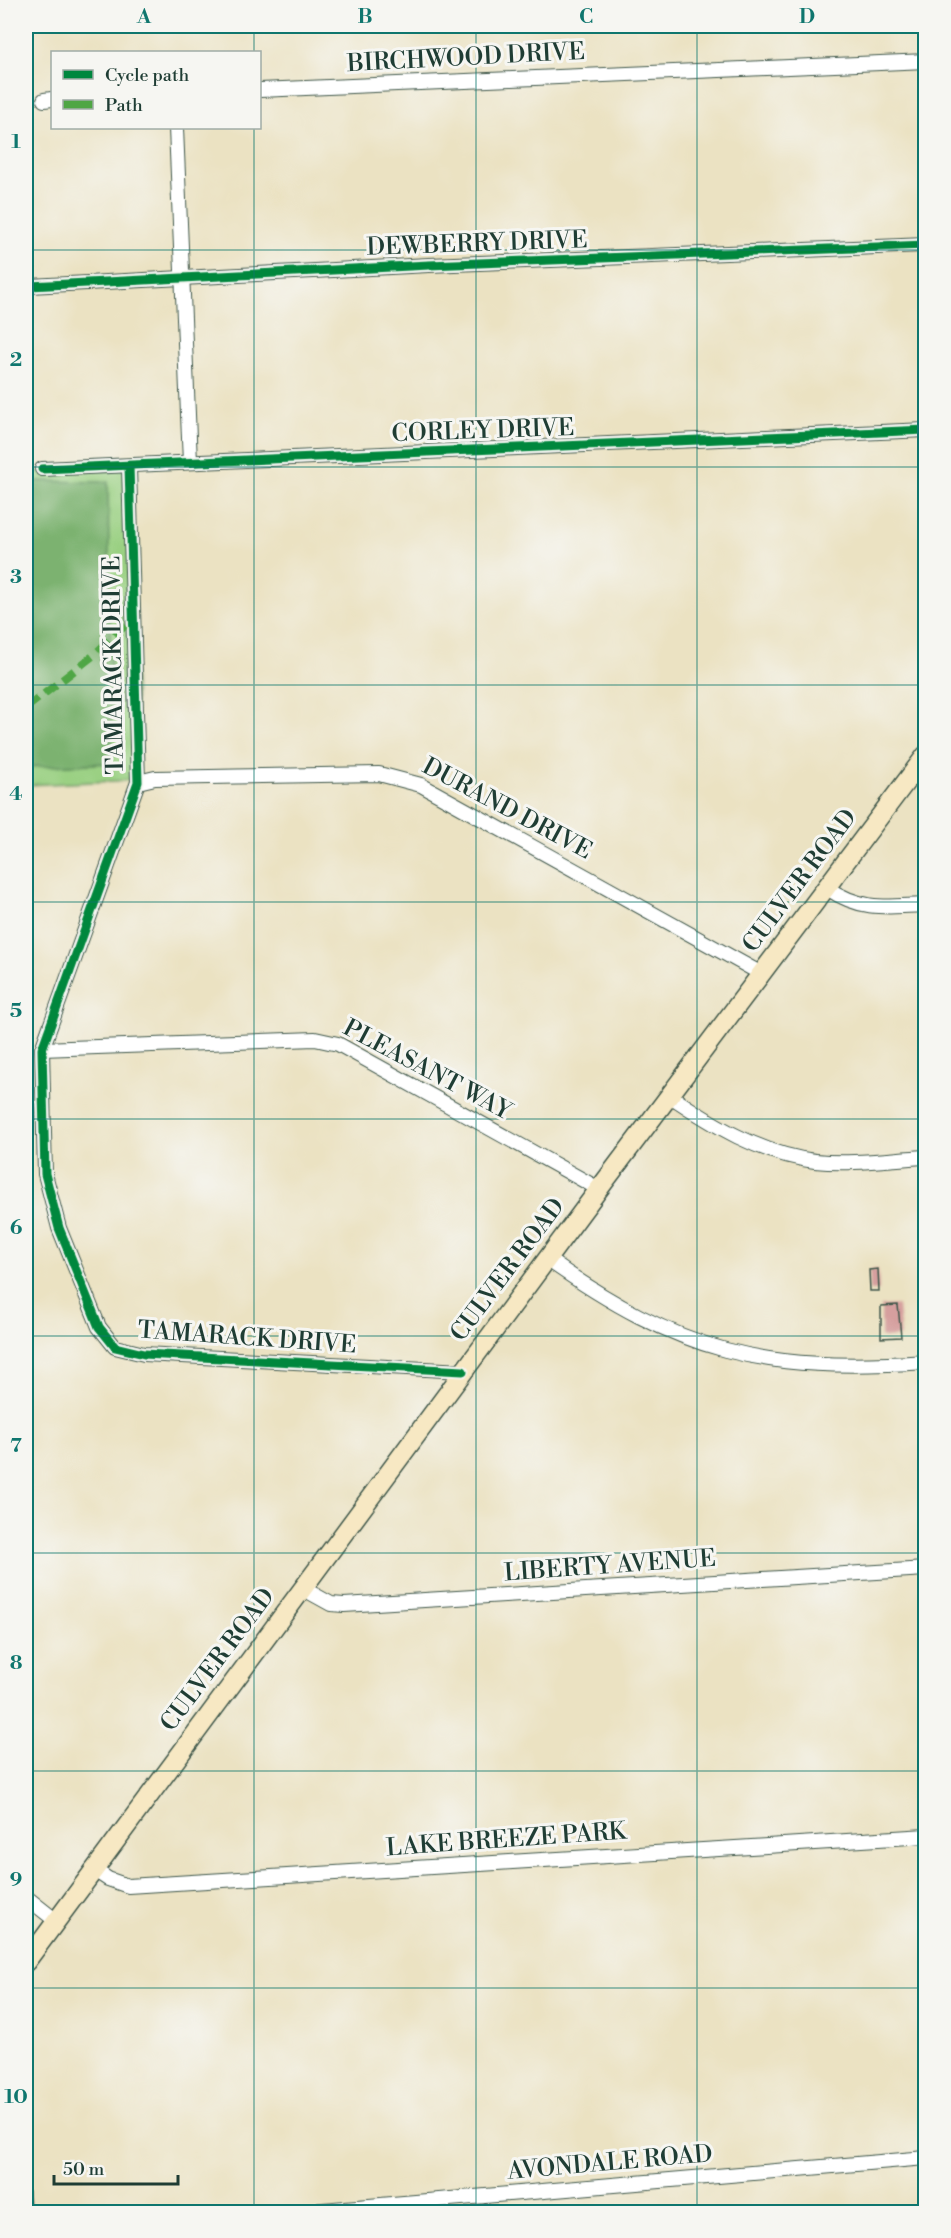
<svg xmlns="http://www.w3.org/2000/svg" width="951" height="2238" viewBox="0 0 951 2238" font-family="'Libre Bodoni',serif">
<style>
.green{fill:#9ad082;stroke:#5c865b;stroke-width:1.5}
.forest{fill:#7bb270;stroke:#4d7852;stroke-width:1.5}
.building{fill:#d59f9e}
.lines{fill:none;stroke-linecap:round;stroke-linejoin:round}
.street-casing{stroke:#3e5649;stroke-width:16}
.secondary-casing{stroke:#3e5649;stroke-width:21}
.street{stroke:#fff;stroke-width:14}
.secondary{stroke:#f7e8c3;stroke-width:18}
.quiet{stroke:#4fa644;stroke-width:8;stroke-dasharray:15 8;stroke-linecap:butt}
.cycleway-casing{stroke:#f6f6f2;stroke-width:13}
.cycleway{stroke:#00873e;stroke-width:9}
.grid{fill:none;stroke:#0f766e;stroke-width:1.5;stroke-opacity:0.55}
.labels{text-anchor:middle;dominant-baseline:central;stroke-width:6;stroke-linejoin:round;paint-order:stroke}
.street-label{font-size:24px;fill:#1f3d34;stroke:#f6f6f2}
.neatline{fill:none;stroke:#0f766e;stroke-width:2}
.grid-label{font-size:20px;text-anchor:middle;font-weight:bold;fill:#0f766e}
</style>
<rect width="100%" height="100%" fill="#f6f6f2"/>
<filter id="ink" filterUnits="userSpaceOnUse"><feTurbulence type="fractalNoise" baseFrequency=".0167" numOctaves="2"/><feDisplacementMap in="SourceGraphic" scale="12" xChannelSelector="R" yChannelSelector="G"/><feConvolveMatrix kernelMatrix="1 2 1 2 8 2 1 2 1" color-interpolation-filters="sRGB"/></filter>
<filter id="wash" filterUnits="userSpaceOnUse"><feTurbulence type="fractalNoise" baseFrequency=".008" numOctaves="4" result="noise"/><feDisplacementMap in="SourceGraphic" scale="24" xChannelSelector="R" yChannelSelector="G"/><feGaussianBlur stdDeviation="1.35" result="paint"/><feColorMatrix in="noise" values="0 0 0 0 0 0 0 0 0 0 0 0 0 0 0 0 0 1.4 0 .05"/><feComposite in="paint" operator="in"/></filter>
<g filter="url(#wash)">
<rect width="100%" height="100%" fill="#ebe2c2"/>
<path class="green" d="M26,409L35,471L128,469L138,780L26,785Z"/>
<path class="forest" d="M26,481L108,482L112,763L26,767Z"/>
<g id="blocks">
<g class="building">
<path d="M878,1269L879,1291H870L869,1270Z"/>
<path d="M898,1305L901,1337L881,1338V1306Z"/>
<path d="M29,2191L30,2212H26V2192Z"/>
</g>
</g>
</g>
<g filter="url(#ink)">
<use href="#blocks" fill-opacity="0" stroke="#3e5649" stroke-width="1.5"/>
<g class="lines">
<defs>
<g id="street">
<path d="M260,90L926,61"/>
<path d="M44,100L52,99"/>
<path d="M176,128L190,462"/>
<path d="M30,286L429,265L926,245"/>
<path d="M129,466L138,782L42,1049L45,1174L59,1228L99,1327L115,1347L144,1354L463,1371"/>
<path d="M42,469L926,430"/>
<path d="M138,782L155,778L379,774L421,785L760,973"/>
<path d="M827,888C861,911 886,907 926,905"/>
<path d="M42,1049L315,1039L338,1044L599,1189"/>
<path d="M669,1095C713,1125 760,1154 815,1161C851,1165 889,1159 926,1157"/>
<path d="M547,1259C680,1353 763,1373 926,1362"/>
<path d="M302,1588L331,1604L344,1605L926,1569"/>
<path d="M93,1869L108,1879L128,1886L926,1836"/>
<path d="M26,1897L55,1920"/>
<path d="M299,2212L926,2158"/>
</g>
<path id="secondary" d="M26,1962L599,1189L926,755"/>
</defs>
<use href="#street" class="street-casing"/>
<use href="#secondary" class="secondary-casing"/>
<use href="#street" class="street"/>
<use href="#secondary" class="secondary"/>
<path class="quiet" d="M26,708L94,655L133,618"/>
<defs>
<g id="cycleway">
<path d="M30,286L429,265L926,245"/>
<path d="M129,466L138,782L42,1049L45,1174L59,1228L99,1327L115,1347L144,1354L463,1371"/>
<path d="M42,469L926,430"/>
</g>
</defs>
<use href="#cycleway" class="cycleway-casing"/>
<use href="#cycleway" class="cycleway"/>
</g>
</g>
<path class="grid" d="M254,26V52M476,26V2212M697,26V2212M254,128V2212M26,250H926M26,467H926M26,685H926M26,902H926M26,1119H926M26,1336H926M26,1553H926M26,1771H926M26,1988H926"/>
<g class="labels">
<g class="street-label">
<text transform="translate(466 58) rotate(-3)">BIRCHWOOD DRIVE</text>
<text transform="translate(477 244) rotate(-2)">DEWBERRY DRIVE</text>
<text transform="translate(483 431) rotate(-2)">CORLEY DRIVE</text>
<text transform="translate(114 665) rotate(-91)">TAMARACK DRIVE</text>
<text transform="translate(507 809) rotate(28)">DURAND DRIVE</text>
<text transform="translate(800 881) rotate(-53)">CULVER ROAD</text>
<text transform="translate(427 1070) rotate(28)">PLEASANT WAY</text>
<text transform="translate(508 1270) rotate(-53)">CULVER ROAD</text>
<text transform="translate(247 1338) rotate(4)">TAMARACK DRIVE</text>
<text transform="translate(610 1566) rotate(-4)">LIBERTY AVENUE</text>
<text transform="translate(218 1660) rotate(-53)">CULVER ROAD</text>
<text transform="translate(506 1840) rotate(-4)">LAKE BREEZE PARK</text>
<text transform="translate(610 2163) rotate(-5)">AVONDALE ROAD</text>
</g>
</g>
<rect width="951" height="2238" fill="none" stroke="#f6f6f2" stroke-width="66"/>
<rect x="51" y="51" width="210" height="78" fill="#f6f6f2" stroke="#a0aca6" stroke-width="1.5"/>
<rect x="63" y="70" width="30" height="9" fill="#00873e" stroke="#a0aca6" stroke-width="1.5"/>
<text x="105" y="81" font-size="18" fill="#1f3d34">Cycle path</text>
<rect x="63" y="100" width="30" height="9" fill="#4fa644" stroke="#a0aca6" stroke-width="1.5"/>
<text x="105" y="111" font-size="18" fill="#1f3d34">Path</text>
<path d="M54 2175v9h124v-9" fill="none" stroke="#1f3d34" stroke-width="3"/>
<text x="63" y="2175" font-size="18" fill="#1f3d34" stroke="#f6f6f2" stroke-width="4.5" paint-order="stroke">50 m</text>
<rect x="33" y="33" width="885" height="2172" class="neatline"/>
<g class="grid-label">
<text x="144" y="23">A</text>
<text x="365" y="23">B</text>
<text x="586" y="23">C</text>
<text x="807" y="23">D</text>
<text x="16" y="148">1</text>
<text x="16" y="366">2</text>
<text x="16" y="583">3</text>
<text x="16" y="800">4</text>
<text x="16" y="1017">5</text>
<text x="16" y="1234">6</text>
<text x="16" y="1452">7</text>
<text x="16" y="1669">8</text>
<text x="16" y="1886">9</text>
<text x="16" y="2103">10</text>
</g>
</svg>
